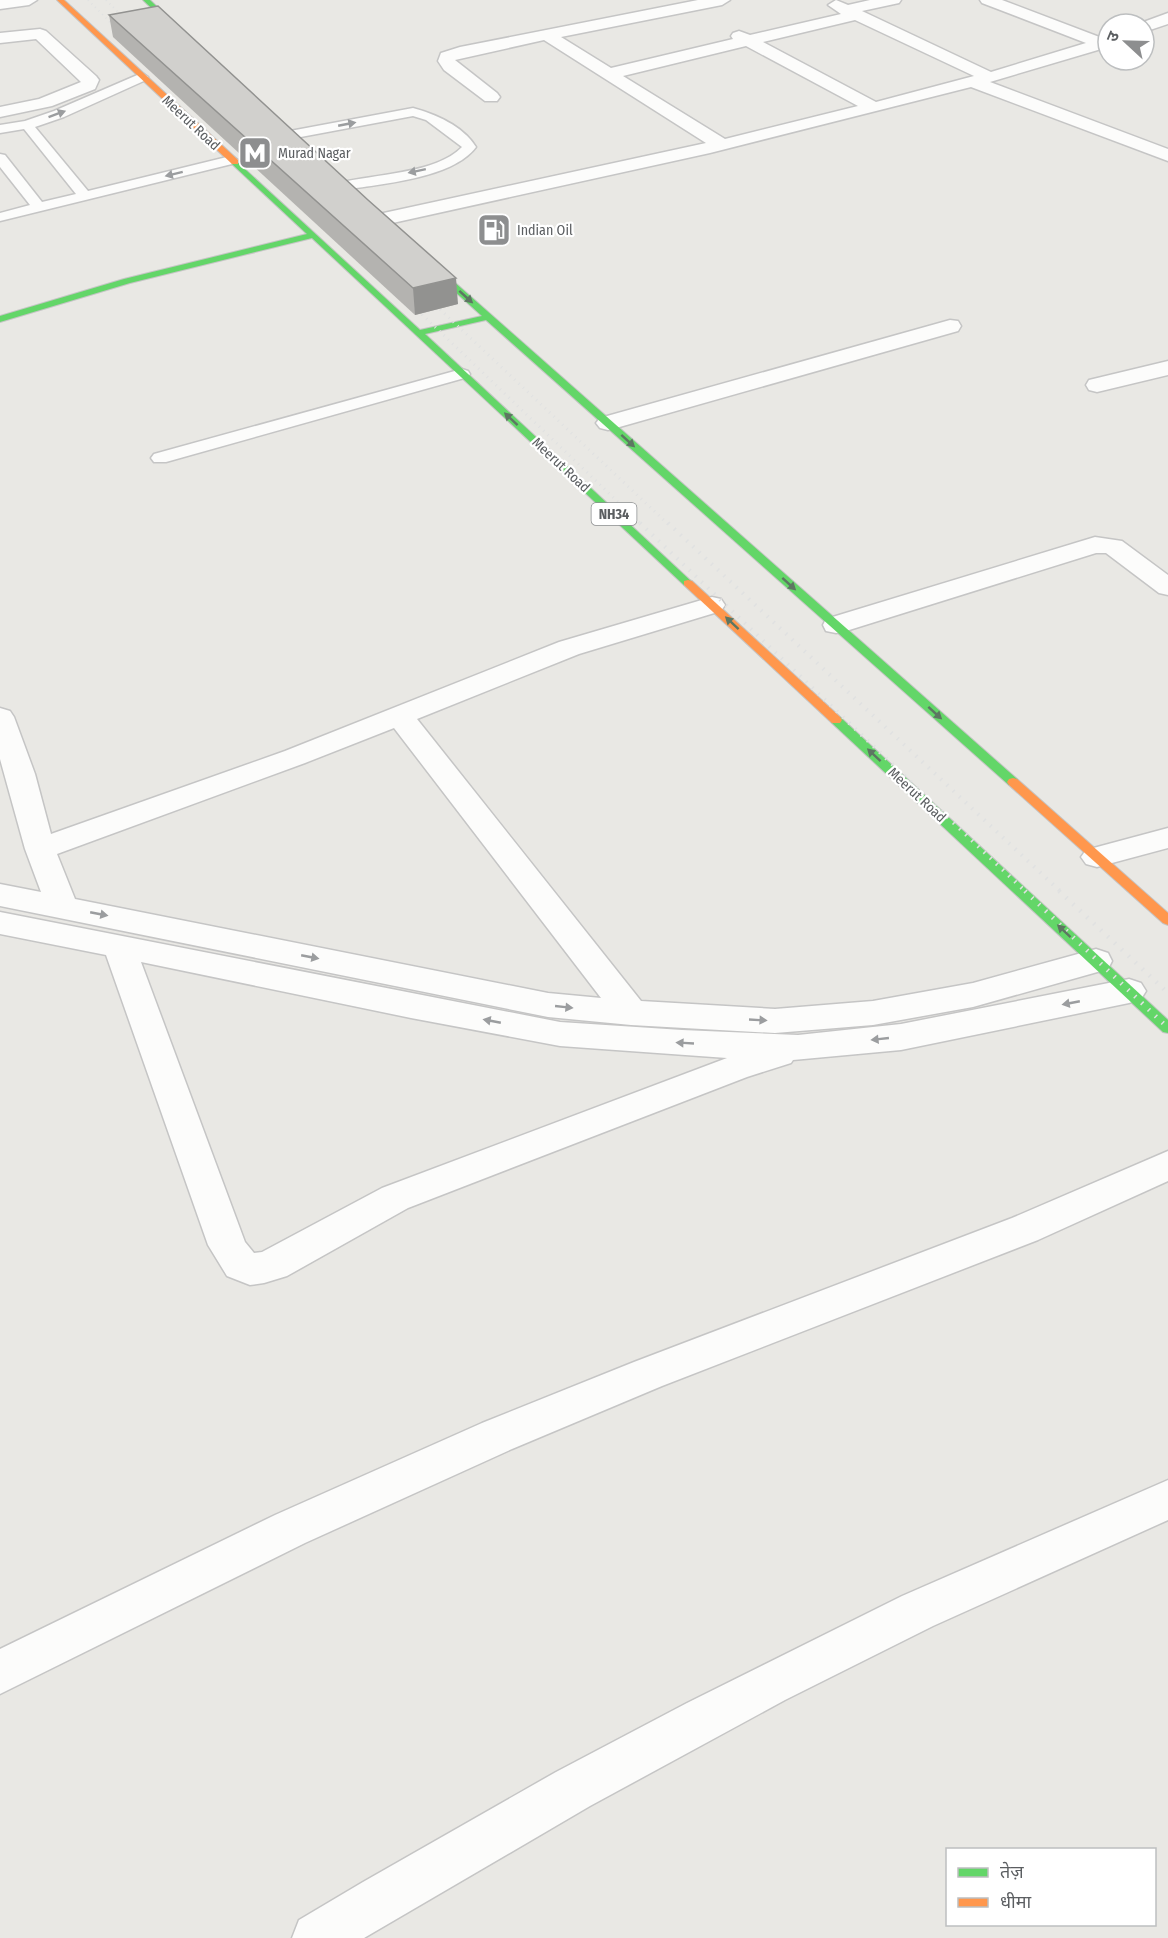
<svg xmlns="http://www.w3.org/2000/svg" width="1168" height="1938" viewBox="0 0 1168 1938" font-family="'Fira Sans Condensed','Noto Sans Devanagari',sans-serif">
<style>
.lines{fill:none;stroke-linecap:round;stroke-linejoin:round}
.lane-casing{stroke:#c5c5c5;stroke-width:3}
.street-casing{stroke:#c5c5c5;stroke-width:3}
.fast-casing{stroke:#c5c5c5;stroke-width:2}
.slow-casing{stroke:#c5c5c5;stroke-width:2}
.lane{fill:#fcfcfb;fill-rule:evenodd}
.street{fill:#fcfcfb;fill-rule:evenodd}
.fast{fill:#63d668;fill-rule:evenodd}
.slow{fill:#ff974d;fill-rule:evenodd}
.rail-far3{stroke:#e0e1e1;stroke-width:2;stroke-dasharray:1 4;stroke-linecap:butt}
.rail-far2{stroke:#e0e1e1;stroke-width:3;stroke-dasharray:1 5;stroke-linecap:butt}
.rail-far1{stroke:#e0e1e1;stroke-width:4;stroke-dasharray:1.5 7;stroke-linecap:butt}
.rail{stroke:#e0e1e1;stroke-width:4.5;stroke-dasharray:1.5 8;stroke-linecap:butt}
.wall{fill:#b4b3b0}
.shaded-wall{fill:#929290}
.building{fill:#d1d0cd;stroke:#929290;stroke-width:1.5}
.oneway{fill:#9b9d9f}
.oneway2{fill:#5d7662}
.labels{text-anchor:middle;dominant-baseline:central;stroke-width:4.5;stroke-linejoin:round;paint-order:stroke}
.far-street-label{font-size:14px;fill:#5b5e61;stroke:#fff}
.far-poi-label{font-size:14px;fill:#5b5e61;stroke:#fff;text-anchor:start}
.shield{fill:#fff;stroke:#8c8e90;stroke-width:1.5}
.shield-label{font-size:14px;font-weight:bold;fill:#5b5e61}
</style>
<rect width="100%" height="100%" fill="#e9e8e4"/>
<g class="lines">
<defs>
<g id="lane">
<path d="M142,73L148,77L146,80L64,117L35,127L88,191L231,156L238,160L236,163L0,221V213L30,205L0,167V154L5,155L42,202L76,194L24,129L0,133V125L25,121L54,111Z"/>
<path d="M413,108C435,114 463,126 476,147C452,179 380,184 343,190L336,186L338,183C374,174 436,174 462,147L426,120L413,116L290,139L283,135L290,131Z"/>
<path d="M462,369L468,371L470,374L468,377L166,462H154L151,458L154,454Z"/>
</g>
<g id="street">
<path d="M0,0H37L29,5L0,9Z"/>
<path d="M698,0H730L722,5L561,37L611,68L733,39L731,36L733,33L739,31L750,35L841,14L828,5L836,0L848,5L870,0H901L899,3L862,11L991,72L1086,43L982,3L980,0H1002L1102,38L1108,36V47L990,82L1168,149V161L971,87L710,153L379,226L372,224L369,220L372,216L379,214L706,143L544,40L455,60L497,93L500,97L497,101H485L444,70L438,61L441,53L460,47ZM855,20L974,76L876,102L763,42ZM746,46L858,106L725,139L623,76Z"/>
<path d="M1168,13V24L1144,32V24H1138Z"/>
<path d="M40,29L46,31L96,76L99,80L95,89L52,106L0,117V107L39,99L81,82L36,39L0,43V33Z"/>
<path d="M950,320L958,321L961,326L958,331L616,428L608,430L600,428L596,423L600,418Z"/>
<path d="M1168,361V375L1097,392L1089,390L1086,385L1089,380Z"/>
<path d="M1095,537L1122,541L1168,575V595L1159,593L1106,553H1096L846,631L836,633L826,631L823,625L826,619Z"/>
<path d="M712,597L721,599L725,605L721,611L579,654L417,719L641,1001L775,1009L873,1001L973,983L1096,949L1108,953L1112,961L1108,969L973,1007L873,1025L775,1033L631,1025L548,1017L0,906V884L41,892L25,849L0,759V708L10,711L14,717L35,774L51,834L285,751L559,642ZM394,728L601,998L548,993L75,899L57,854L305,763Z"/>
<path d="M1168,828V848L1097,867L1086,864L1081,857L1086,850Z"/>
<path d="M0,912L560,1022L682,1030L798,1035L901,1024L1129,979L1141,983L1146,991L1141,999L1129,1003L901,1050L793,1060L791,1063L747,1077L408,1208L287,1276L264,1283L250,1285L227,1276L208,1245L106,955L0,934ZM141,962L411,1018L560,1046L727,1058L382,1188L262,1252L254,1253L245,1242Z"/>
<path d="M1168,1151V1181L1038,1240L662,1386L512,1449L305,1543L0,1694V1649L275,1515L482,1423L634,1362L1012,1218Z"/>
<path d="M1168,1480V1520L933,1626L785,1700L590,1806L364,1938H292L299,1920L363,1882L556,1772L687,1703L902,1596Z"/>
</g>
<g id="fast">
<path d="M143,0H150L188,37V39H184Z"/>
<path d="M235,160L420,330L482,316L420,260L427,258L1017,779L1019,782L1017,785H1009L486,320L425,334L693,583L692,585H684L312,238L130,283L0,322V316L124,279L307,234L232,164L231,162Z"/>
<path d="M836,716L840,717L1168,1020V1033L1163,1032L832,723L830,720L832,717Z"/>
</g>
<g id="slow">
<path d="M57,0H64L238,160V164H232Z"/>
<path d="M688,580L692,581L840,717L842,720L840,723H832L684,585V581Z"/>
<path d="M1013,778L1017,779L1168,913V925L1163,923L1009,785L1007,782L1009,779Z"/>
</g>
</defs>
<use href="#lane" class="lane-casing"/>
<use href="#street" class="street-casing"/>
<use href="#fast" class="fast-casing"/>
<use href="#slow" class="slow-casing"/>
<use href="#lane" class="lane"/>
<use href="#street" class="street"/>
<use href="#fast" class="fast"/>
<use href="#slow" class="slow"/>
<g class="rail-far3">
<path d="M88,0L122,34"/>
<path d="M106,0L131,25"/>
</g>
<g class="rail-far2">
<path d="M427,297L669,525"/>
<path d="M409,302L642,525"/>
</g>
<g class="rail-far1">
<path d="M640,523L1026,892"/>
<path d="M668,523L1061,892"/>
</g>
<g class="rail">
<path d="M1025,891L1168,1028"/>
<path d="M1059,891L1168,993"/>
</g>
</g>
<path class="wall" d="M109,15L458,304L415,315L113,37Z"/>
<path class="shaded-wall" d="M456,278L458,304L415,315L413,288Z"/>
<path class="building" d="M158,6L368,200L456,278L413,288L109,15Z"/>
<defs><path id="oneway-solid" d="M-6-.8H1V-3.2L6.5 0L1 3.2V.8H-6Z" transform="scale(1.5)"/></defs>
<g class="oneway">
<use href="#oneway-solid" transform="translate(57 114) rotate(-20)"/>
<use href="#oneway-solid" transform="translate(347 124) rotate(-11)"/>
<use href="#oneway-solid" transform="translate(417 171) rotate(168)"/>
<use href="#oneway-solid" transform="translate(174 174) rotate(166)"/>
<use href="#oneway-solid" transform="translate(99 914) rotate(11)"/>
<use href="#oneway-solid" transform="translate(310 957) rotate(11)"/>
<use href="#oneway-solid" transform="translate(1071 1003) rotate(169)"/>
<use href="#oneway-solid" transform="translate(564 1007) rotate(6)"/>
<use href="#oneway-solid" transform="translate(758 1020) rotate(3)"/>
<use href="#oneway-solid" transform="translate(492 1021) rotate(-169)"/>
<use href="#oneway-solid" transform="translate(880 1039) rotate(174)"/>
<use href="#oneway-solid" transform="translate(685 1043) rotate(-177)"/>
</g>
<g class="oneway2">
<use href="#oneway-solid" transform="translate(466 297) rotate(42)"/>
<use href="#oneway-solid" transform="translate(511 419) rotate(-137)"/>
<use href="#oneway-solid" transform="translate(628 441) rotate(42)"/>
<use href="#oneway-solid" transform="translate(789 584) rotate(42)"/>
<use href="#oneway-solid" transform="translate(732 623) rotate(-137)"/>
<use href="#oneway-solid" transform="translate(935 713) rotate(42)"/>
<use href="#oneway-solid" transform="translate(874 755) rotate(-137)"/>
<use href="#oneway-solid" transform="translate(1064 931) rotate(-137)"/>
</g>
<defs>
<symbol id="metro-square" viewBox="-11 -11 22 22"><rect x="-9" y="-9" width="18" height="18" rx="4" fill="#8d8e8f" stroke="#fff"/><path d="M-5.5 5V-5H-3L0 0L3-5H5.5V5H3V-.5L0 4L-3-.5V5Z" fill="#fff"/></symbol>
<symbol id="fuel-square" viewBox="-11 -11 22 22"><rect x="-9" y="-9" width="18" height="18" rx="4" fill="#8d8e8f" stroke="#fff"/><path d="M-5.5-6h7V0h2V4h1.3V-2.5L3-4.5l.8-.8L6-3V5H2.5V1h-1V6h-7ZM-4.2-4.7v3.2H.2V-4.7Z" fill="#fff"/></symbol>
</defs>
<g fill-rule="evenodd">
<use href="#metro-square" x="236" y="134" width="38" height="38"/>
<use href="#fuel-square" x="475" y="211" width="38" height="38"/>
</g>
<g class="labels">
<g class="far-street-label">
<text transform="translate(191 123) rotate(43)">Meerut Road</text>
<text transform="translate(561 465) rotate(43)">Meerut Road</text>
<text transform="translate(917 795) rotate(43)">Meerut Road</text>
</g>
<g class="far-poi-label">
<text x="278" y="153">Murad Nagar</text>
<text x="517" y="230">Indian Oil</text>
</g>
<rect class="shield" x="591.5" y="503" width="45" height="22" rx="4.5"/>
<g class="shield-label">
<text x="614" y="514">NH34</text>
</g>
</g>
<rect x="946" y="1848" width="210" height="78" fill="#ffffff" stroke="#bdbfc0" stroke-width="1.5"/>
<rect x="958" y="1868" width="30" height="9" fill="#63d668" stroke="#bdbfc0" stroke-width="1.5"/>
<text x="1000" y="1878" font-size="18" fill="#5b5e61">तेज़</text>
<rect x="958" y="1898" width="30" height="9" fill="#ff974d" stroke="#bdbfc0" stroke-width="1.5"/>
<text x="1000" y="1908" font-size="18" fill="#5b5e61">धीमा</text>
<g transform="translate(1126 42) rotate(292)"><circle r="28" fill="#ffffff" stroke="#bdbfc0" stroke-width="1.5"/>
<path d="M0-4.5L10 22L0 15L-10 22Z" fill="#8d8e8f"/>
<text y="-9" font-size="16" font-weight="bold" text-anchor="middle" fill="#5b5e61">उ</text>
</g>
</svg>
